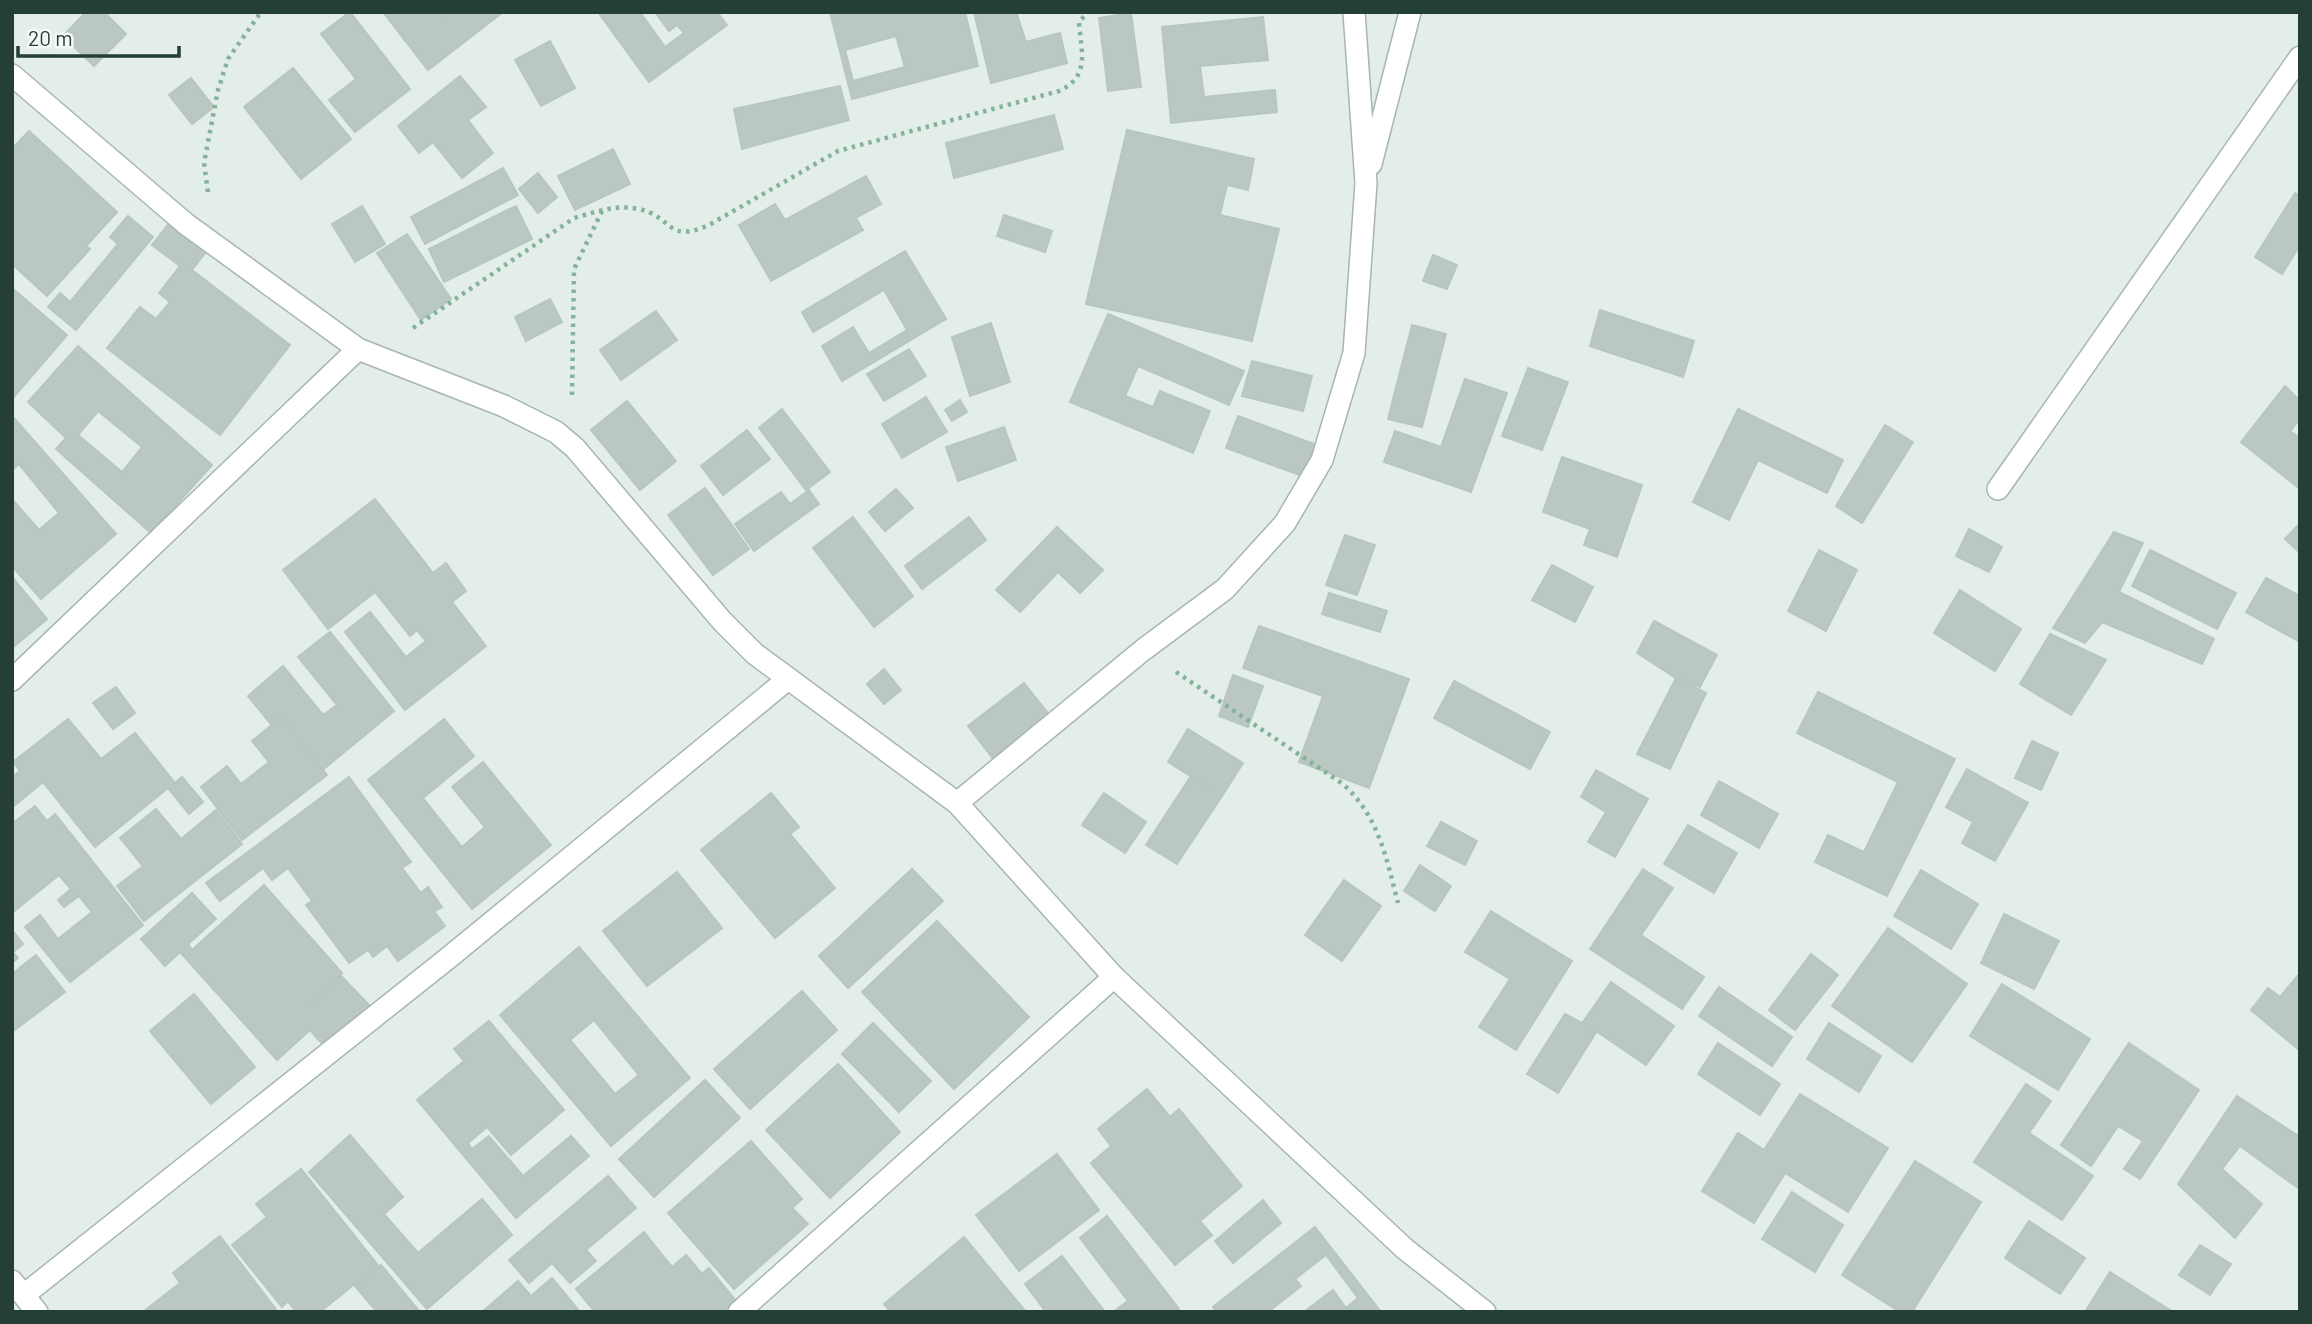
<svg xmlns="http://www.w3.org/2000/svg" width="2312" height="1324" viewBox="0 0 2312 1324" font-family="Barlow,sans-serif">
<style>
.building{fill:#bac8c1;stroke:#b7c7bf;stroke-width:2;fill-rule:evenodd}
.lines{fill:none;stroke-linecap:round;stroke-linejoin:round}
.minor-casing{stroke:#a7b6af;stroke-width:24}
.path{stroke:#85b19f;stroke-width:4.5;stroke-dasharray:3.5 5;stroke-linecap:butt}
.minor{stroke:#fff;stroke-width:21}
</style>
<rect width="100%" height="100%" fill="#e4eee9"/>
<g class="building">
<path d="M86,12H104L126,34L94,66L63,36Z"/>
<path d="M350,12L410,89L355,132L329,100L356,79L321,34Z"/>
<path d="M383,12H441L444,16L449,12H503L428,70Z"/>
<path d="M598,12H640L665,47L684,33L677,25L669,31L655,12H717L727,25L649,82Z"/>
<path d="M830,12H965L978,66L852,99ZM896,36L905,67L853,81L845,50Z"/>
<path d="M974,12H1016L1026,42L1060,33L1067,63L991,83Z"/>
<path d="M1131,13L1141,87L1108,91L1099,18Z"/>
<path d="M1263,17L1268,60L1200,66L1204,97L1275,90L1277,112L1171,123L1162,27Z"/>
<path d="M550,41L575,88L541,106L515,60Z"/>
<path d="M293,68L351,139L301,179L244,107Z"/>
<path d="M460,76L486,107L468,120L493,153L462,178L433,142L419,153L398,126Z"/>
<path d="M191,78L214,107L192,124L169,95Z"/>
<path d="M840,86L849,120L742,149L734,109Z"/>
<path d="M1054,115L1063,149L954,178L946,143Z"/>
<path d="M1127,130L1254,159L1248,190L1227,185L1220,215L1279,229L1252,341L1086,304Z"/>
<path d="M29,131L117,212L86,246L90,249L47,296L12,264V149Z"/>
<path d="M613,149L630,184L575,210L558,176Z"/>
<path d="M503,168L518,195L425,244L411,217Z"/>
<path d="M538,173L557,197L538,213L519,189Z"/>
<path d="M866,176L881,204L856,218L863,230L771,281L739,225L775,204L785,220Z"/>
<path d="M2295,193L2300,196V245L2282,274L2255,257Z"/>
<path d="M362,206L385,244L355,262L332,224Z"/>
<path d="M516,206L532,239L444,282L429,249Z"/>
<path d="M1004,215L1052,231L1045,252L997,236Z"/>
<path d="M128,216L153,237L76,330L48,307L60,293L70,302L118,244L110,237Z"/>
<path d="M171,221L208,249L192,270L290,345L220,435L107,348L140,307L156,319L170,302L159,293L180,266L152,245Z"/>
<path d="M407,234L451,299L421,320L377,253Z"/>
<path d="M905,251L946,319L842,381L822,346L853,327L869,353L907,330L884,290L813,332L802,312Z"/>
<path d="M1433,255L1457,265L1447,289L1423,281Z"/>
<path d="M12,288L67,335L12,399Z"/>
<path d="M550,299L562,322L526,341L515,317Z"/>
<path d="M1600,310L1694,341L1683,377L1590,346Z"/>
<path d="M656,311L677,340L621,380L600,350Z"/>
<path d="M1108,314L1244,371L1229,405L1138,366L1125,396L1153,407L1160,391L1210,411L1193,453L1070,402Z"/>
<path d="M991,323L1010,382L970,396L952,337Z"/>
<path d="M1412,325L1446,334L1422,427L1388,419Z"/>
<path d="M78,346L212,465L151,533L56,449L66,438L28,402ZM98,411L142,447L122,472L78,435Z"/>
<path d="M909,349L926,376L884,401L867,374Z"/>
<path d="M1252,361L1312,376L1303,411L1242,396Z"/>
<path d="M1528,368L1568,382L1542,450L1502,436Z"/>
<path d="M1465,379L1507,393L1471,492L1384,462L1395,431L1441,447Z"/>
<path d="M2285,386L2300,401V419L2290,431L2300,438V489L2241,442Z"/>
<path d="M926,397L947,432L902,458L882,424Z"/>
<path d="M960,400L967,412L952,421L945,410Z"/>
<path d="M627,401L676,461L640,490L591,430Z"/>
<path d="M782,409L830,472L806,490L759,428Z"/>
<path d="M1738,409L1843,460L1827,493L1758,460L1729,520L1693,502Z"/>
<path d="M1238,416L1325,448L1313,480L1226,448Z"/>
<path d="M13,417L116,534L41,599L12,566V499L39,530L59,513L19,464L12,470Z"/>
<path d="M1885,425L1913,442L1862,523L1836,506Z"/>
<path d="M1004,427L1016,460L958,481L946,447Z"/>
<path d="M747,430L770,459L723,495L701,466Z"/>
<path d="M1562,457L1642,485L1617,557L1584,545L1590,529L1543,512Z"/>
<path d="M705,488L749,549L713,575L668,515Z"/>
<path d="M896,489L913,508L885,531L869,512Z"/>
<path d="M809,490L819,504L754,551L735,524L781,492L790,504Z"/>
<path d="M375,499L433,573L446,563L466,591L452,602L486,646L405,710L345,632L370,612L406,657L426,641L417,630L410,636L375,592L328,629L283,570Z"/>
<path d="M853,517L913,596L874,627L813,548Z"/>
<path d="M969,517L986,540L922,589L905,566Z"/>
<path d="M2300,523V553L2285,539Z"/>
<path d="M1057,527L1103,570L1080,593L1058,572L1020,612L996,590Z"/>
<path d="M1969,529L2002,547L1989,572L1956,556Z"/>
<path d="M2114,532L2143,543L2119,592L2214,639L2202,664L2102,622L2085,643L2053,628Z"/>
<path d="M1345,535L1375,545L1357,595L1326,585Z"/>
<path d="M1819,550L1857,570L1826,631L1788,611Z"/>
<path d="M2150,550L2236,593L2217,629L2132,586Z"/>
<path d="M1552,565L1593,587L1575,622L1532,600Z"/>
<path d="M12,577L47,619L12,648Z"/>
<path d="M2266,578L2300,596V642L2246,612Z"/>
<path d="M1960,590L2021,629L1995,671L1934,633Z"/>
<path d="M1329,593L1387,611L1380,632L1322,614Z"/>
<path d="M1654,621L1717,655L1700,687L1676,678L1637,653Z"/>
<path d="M1259,626L1409,679L1369,788L1299,762L1323,696L1243,668Z"/>
<path d="M330,632L394,711L314,777L248,696L283,666L323,715L337,705L298,657Z"/>
<path d="M2050,634L2106,660L2071,715L2020,684Z"/>
<path d="M884,669L901,690L884,704L867,684Z"/>
<path d="M1233,675L1263,686L1248,727L1219,716Z"/>
<path d="M1676,678L1706,693L1670,769L1637,754Z"/>
<path d="M1454,681L1550,732L1530,769L1434,718Z"/>
<path d="M1024,683L1051,717L994,760L968,726Z"/>
<path d="M116,687L135,713L113,729L93,703Z"/>
<path d="M1818,692L1955,759L1887,896L1815,862L1828,835L1864,852L1898,782L1797,733Z"/>
<path d="M282,717L327,775L242,840L201,787L227,766L241,784L269,762L252,741Z"/>
<path d="M68,719L101,759L135,733L175,783L182,777L203,802L189,814L168,788L95,847L43,782L14,806L12,777L20,771L13,762Z"/>
<path d="M444,719L474,756L423,798L462,847L485,827L452,787L483,762L551,845L472,909L368,780Z"/>
<path d="M1188,729L1243,763L1222,796L1168,762Z"/>
<path d="M2032,741L2058,753L2041,790L2015,778Z"/>
<path d="M1967,769L2028,803L1995,861L1962,843L1973,822L1946,807Z"/>
<path d="M1596,770L1648,799L1615,857L1588,842L1606,812L1581,797Z"/>
<path d="M1191,776L1222,796L1177,864L1146,845Z"/>
<path d="M349,777L411,862L402,868L421,893L428,887L442,907L434,911L445,926L398,961L387,946L373,957L368,950L349,963L306,905L312,901L288,868L272,880L263,868L220,901L206,883Z"/>
<path d="M1719,781L1778,814L1759,848L1701,815Z"/>
<path d="M771,793L799,827L790,834L835,888L775,938L701,850Z"/>
<path d="M1104,793L1146,822L1125,853L1082,825Z"/>
<path d="M35,806L47,821L55,814L143,925L70,982L25,927L40,915L58,939L92,912L79,896L64,907L58,900L71,889L59,875L12,913V824Z"/>
<path d="M156,809L181,839L216,810L242,844L144,921L117,886L143,866L120,838Z"/>
<path d="M1441,822L1477,841L1465,865L1427,846Z"/>
<path d="M1688,825L1737,853L1714,893L1664,864Z"/>
<path d="M1420,865L1451,886L1435,911L1404,891Z"/>
<path d="M912,869L943,901L848,988L819,956Z"/>
<path d="M1643,869L1673,888L1641,935L1704,977L1682,1009L1590,949Z"/>
<path d="M1921,870L1978,904L1951,949L1894,916Z"/>
<path d="M677,872L722,928L647,986L603,931Z"/>
<path d="M1344,880L1381,906L1342,961L1305,935Z"/>
<path d="M264,885L342,973L307,1007L341,976L371,1007L326,1048L310,1030L277,1060L180,952L165,966L141,939L192,893L216,919L188,944L192,950Z"/>
<path d="M1491,911L1572,961L1516,1050L1479,1027L1510,979L1465,952Z"/>
<path d="M2004,914L2059,941L2034,989L1981,963Z"/>
<path d="M937,921L1029,1017L954,1089L862,992Z"/>
<path d="M1888,928L1967,984L1912,1062L1832,1006Z"/>
<path d="M13,931L23,944L13,952L18,958L12,963Z"/>
<path d="M579,947L690,1078L611,1146L500,1015ZM594,1020L639,1075L615,1094L570,1040Z"/>
<path d="M1811,954L1838,975L1795,1030L1769,1010Z"/>
<path d="M36,955L65,992L12,1032V974Z"/>
<path d="M2300,973V1048L2298,1049L2251,1010L2268,988L2280,997Z"/>
<path d="M1611,982L1674,1026L1646,1065L1583,1022Z"/>
<path d="M2002,984L2090,1039L2058,1090L1970,1036Z"/>
<path d="M1719,987L1792,1037L1772,1066L1699,1016Z"/>
<path d="M802,991L837,1030L750,1109L714,1069Z"/>
<path d="M194,994L255,1067L211,1104L150,1031Z"/>
<path d="M1565,1014L1597,1031L1558,1093L1527,1074Z"/>
<path d="M489,1021L564,1110L511,1155L487,1127L468,1143L472,1149L489,1136L523,1176L571,1136L589,1156L516,1218L417,1100L464,1061L454,1049Z"/>
<path d="M873,1023L931,1081L899,1112L842,1054Z"/>
<path d="M1829,1023L1881,1056L1859,1092L1807,1059Z"/>
<path d="M1718,1043L1780,1084L1760,1115L1698,1074Z"/>
<path d="M2129,1043L2199,1090L2140,1179L2124,1169L2143,1141L2118,1126L2091,1166L2061,1145Z"/>
<path d="M838,1064L900,1132L830,1198L766,1130Z"/>
<path d="M705,1080L740,1118L654,1197L619,1159Z"/>
<path d="M2026,1084L2051,1101L2029,1133L2093,1176L2062,1220L1974,1162Z"/>
<path d="M1147,1089L1170,1117L1179,1109L1242,1186L1200,1221L1212,1235L1175,1265L1091,1163L1111,1146L1098,1129Z"/>
<path d="M1800,1094L1888,1148L1848,1212L1785,1173L1754,1223L1702,1191L1738,1133L1764,1150Z"/>
<path d="M2237,1096L2300,1137V1186L2298,1188L2240,1146L2222,1169L2262,1204L2235,1238L2178,1184Z"/>
<path d="M350,1135L403,1197L384,1214L418,1253L482,1199L512,1235L427,1309L309,1172Z"/>
<path d="M751,1141L802,1199L792,1208L808,1224L734,1289L668,1213Z"/>
<path d="M1057,1154L1099,1210L1019,1271L976,1215Z"/>
<path d="M1915,1161L1981,1202L1912,1312H1900L1842,1275Z"/>
<path d="M301,1169L378,1265L320,1312H296L288,1301L282,1307L232,1245L267,1217L256,1204Z"/>
<path d="M608,1176L636,1208L586,1250L596,1261L570,1283L552,1263L529,1283L509,1260Z"/>
<path d="M1792,1192L1843,1225L1815,1272L1762,1239Z"/>
<path d="M1263,1200L1281,1223L1233,1263L1215,1241Z"/>
<path d="M1107,1216L1179,1309L1176,1312H1113L1128,1301L1080,1238Z"/>
<path d="M2029,1221L2085,1258L2060,1294L2005,1258Z"/>
<path d="M1315,1227L1381,1312H1304L1333,1290L1346,1308L1358,1298L1326,1255L1295,1279L1301,1286L1268,1312H1216L1213,1307Z"/>
<path d="M644,1232L672,1267L686,1255L702,1274L709,1268L745,1312H595L576,1289Z"/>
<path d="M220,1236L278,1312H143L180,1283L173,1273Z"/>
<path d="M964,1237L1026,1312H891L884,1304Z"/>
<path d="M2200,1245L2231,1264L2210,1295L2179,1275Z"/>
<path d="M1062,1256L1105,1312H1046L1025,1284Z"/>
<path d="M381,1265L420,1312H377L355,1286Z"/>
<path d="M2110,1272L2173,1312H2085Z"/>
<path d="M552,1278L580,1312H482L518,1281L531,1296Z"/>
</g>
<g class="lines">
<defs>
<g id="minor">
<path d="M12,75L186,224L358,349L504,406L556,432L575,448L722,621L755,654L957,803L1114,977L1405,1249L1485,1312"/>
<path d="M1371,164L1410,12"/>
<path d="M1998,489L2300,57"/>
<path d="M12,680L358,349"/>
<path d="M957,803L1143,650L1225,589L1285,523L1322,460L1354,353L1366,183L1354,12"/>
<path d="M12,1281L37,1312"/>
<path d="M24,1295L447,959L788,679"/>
<path d="M739,1312L1114,977"/>
</g>
</defs>
<use href="#minor" class="minor-casing"/>
<g class="path">
<path d="M208,192L204,163L218,90L228,59L261,12"/>
<path d="M413,328L574,218C595,212 617,204 639,209C674,217 666,244 709,225L838,151L1059,91C1091,76 1081,52 1079,22L1088,12"/>
<path d="M572,395L574,269L603,209"/>
<path d="M1176,672L1343,784C1379,817 1386,857 1398,903"/>
</g>
<use href="#minor" class="minor"/>
</g>
<rect width="2312" height="1324" fill="none" stroke="#243f35" stroke-width="28"/>
<path d="M18 46v10h161v-10" fill="none" stroke="#243f35" stroke-width="3.5"/>
<text x="28" y="46" font-size="21" fill="#243f35" stroke="#f5faf7" stroke-width="5" paint-order="stroke">20 m</text>
</svg>
